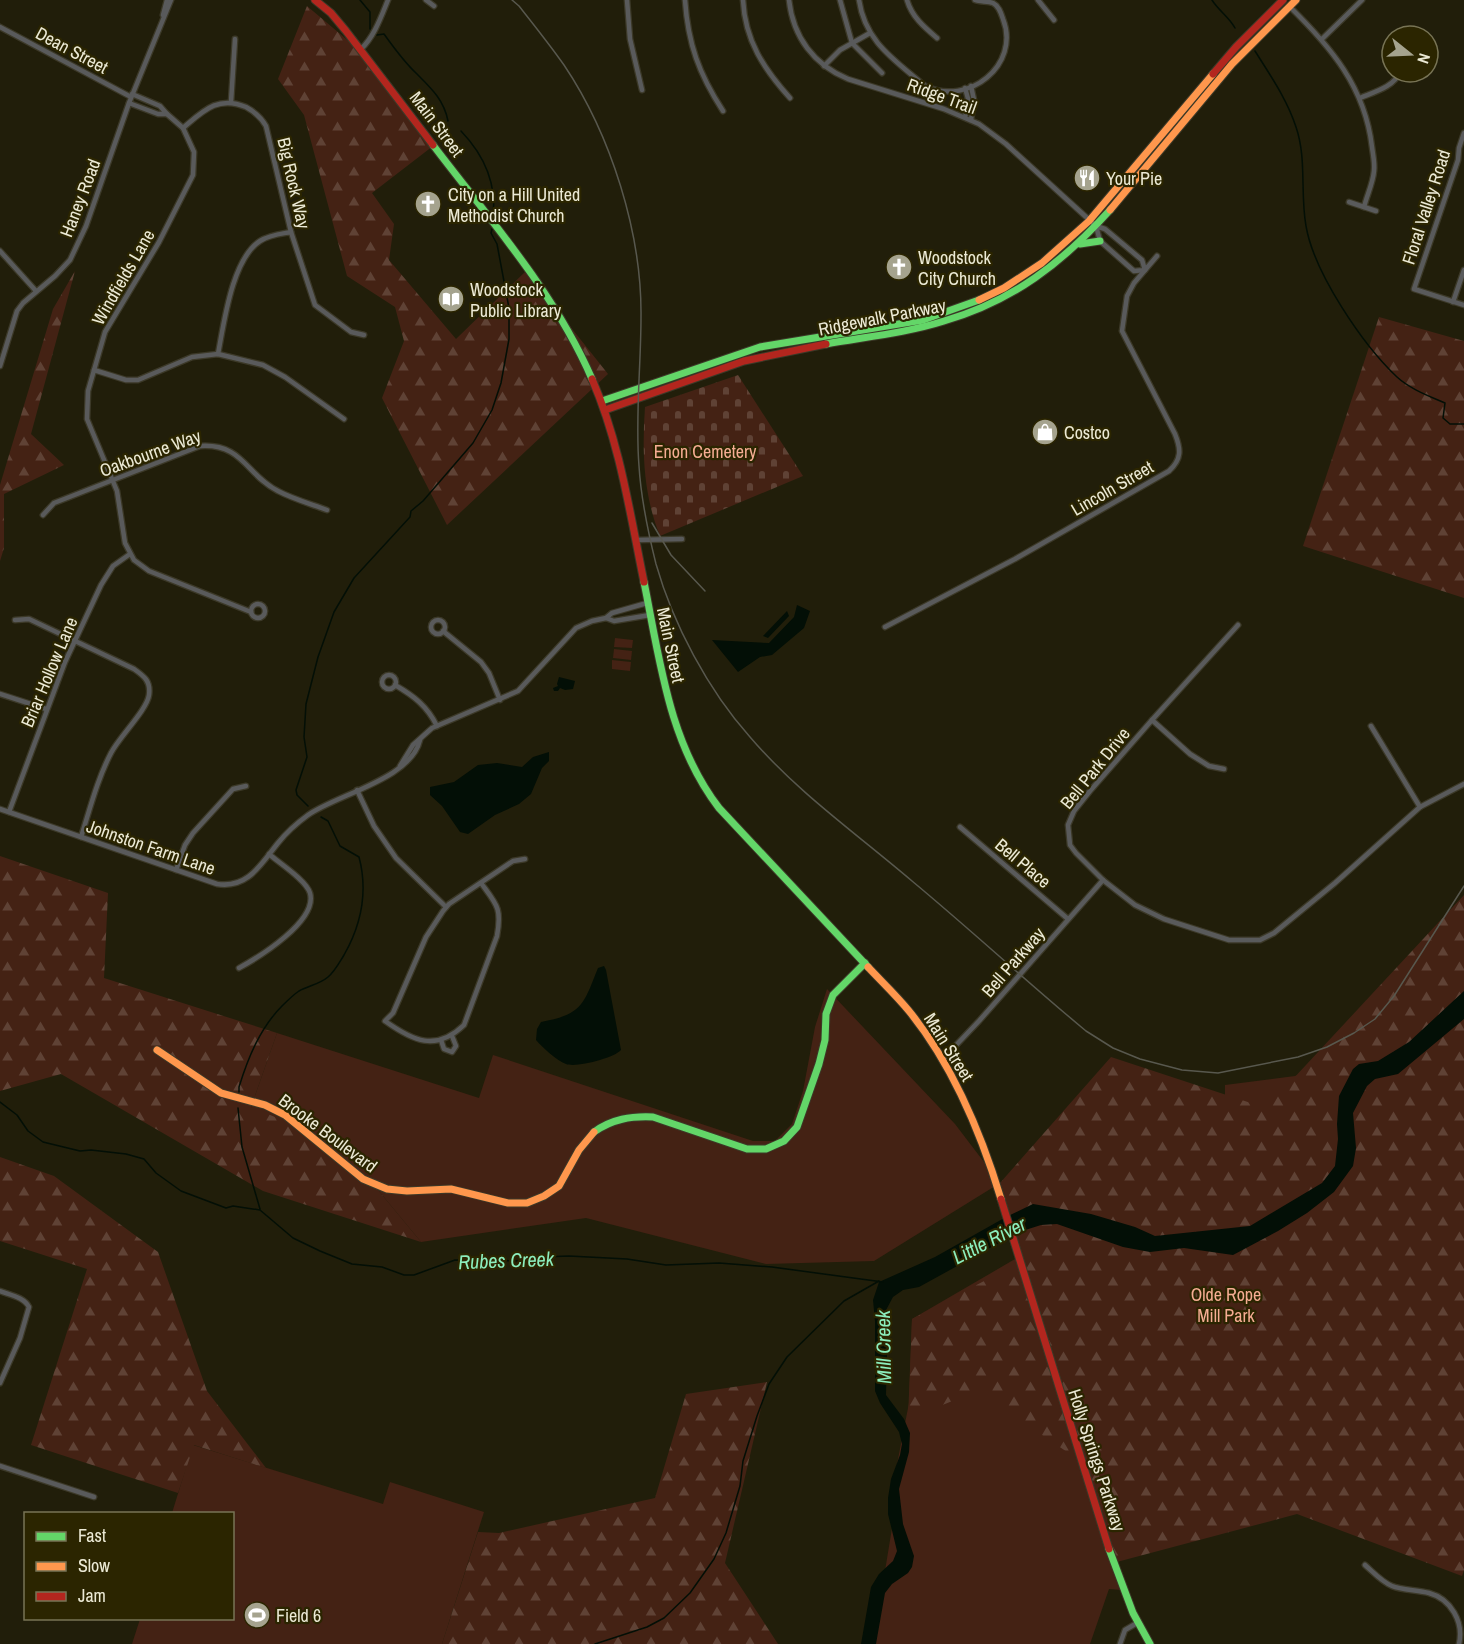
<svg xmlns="http://www.w3.org/2000/svg" width="1464" height="1644" viewBox="0 0 1464 1644" font-family="'Archivo Narrow',sans-serif">
<style>
.green{fill:#442214}
.forest{fill:url(#forest-firs)}
.cemetery{fill:url(#cemetery-stones)}
.water{fill:#030f06}
.lines{fill:none;stroke-linecap:round;stroke-linejoin:round}
.stream{stroke:#030f06;stroke-width:1.5}
.street-casing{stroke:#3c3928;stroke-width:7}
.fast-casing{stroke:#3c3928;stroke-width:9}
.slow-casing{stroke:#3c3928;stroke-width:9}
.jam-casing{stroke:#3c3928;stroke-width:9}
.street{stroke:#595a5b;stroke-width:4.5}
.fast{stroke:#63d668;stroke-width:7}
.slow{stroke:#ff974d;stroke-width:7}
.jam{stroke:#b3261e;stroke-width:7}
.rail{stroke:#58584e;stroke-width:1.5}
.labels{text-anchor:middle;dominant-baseline:central;stroke-width:4.5;stroke-linejoin:round;paint-order:stroke}
.street-label{font-size:18px;fill:#ecead5;stroke:#2b2500}
.poi-label{font-size:18px;fill:#ecead5;stroke:#2b2500;text-anchor:start}
.park-label{font-size:18px;fill:#f6ad93;stroke:#2b2500}
.water-label{font-size:20px;font-style:italic;fill:#8ceebd;stroke:#2b2500}
</style>
<defs>
<pattern id="forest-firs" width="22" height="20" patternUnits="userSpaceOnUse" patternTransform="scale(1.5)"><rect width="22" height="20" fill="#442214"/><path d="M5 1l3.5 6h-7zM16 11l3.5 6h-7z" fill="#5f4235"/></pattern>
<pattern id="cemetery-stones" width="16" height="16" patternUnits="userSpaceOnUse" patternTransform="scale(1.5)"><rect width="16" height="16" fill="#442214"/><path d="M2 7V4a2 2 0 0 1 4 0v3zM10 15v-3a2 2 0 0 1 4 0v3z" fill="#5f4235"/></pattern>
</defs>
<rect width="100%" height="100%" fill="#211e0a"/>
<g class="green">
<path d="M615,638L633,640L632,648L614,647Z"/>
<path d="M614,649L632,651L631,660L613,658Z"/>
<path d="M612,660L631,662L630,671L612,669Z"/>
<path d="M827,989L955,1124L1000,1183L874,1261L766,1264L586,1218L421,1242L373,1184L251,1107L277,1033L479,1098L493,1055L753,1141H775L792,1124L803,1091L815,1027Z"/>
<path d="M1349,1056L1288,1502L1122,1550L1115,1570L1122,1590L1109,1589L1090,1644H873L893,1522L888,1510L909,1403L912,1319L1022,1255L1225,1097V1085L1295,1076Z"/>
<path d="M193,1445L383,1504L390,1482L484,1512L442,1644H132L140,1619L232,1618V1514L172,1513Z"/>
</g>
<g class="forest">
<path d="M307,6L358,49L433,146L372,193L394,224L389,260L456,339L526,271L608,374L447,525L382,398L404,341L395,307L347,276L304,115L278,79Z"/>
<path d="M75,271L31,434L64,465L4,494V548L0,561V485L53,309Z"/>
<path d="M1379,317L1464,341V598L1303,546Z"/>
<path d="M0,856L108,893L104,978L277,1033L251,1107L294,1125L373,1184L421,1242L263,1191L61,1074L0,1091Z"/>
<path d="M1464,895V1570L1462,1576L1297,1514L1113,1563L1079,1460L977,1391L908,1419L912,1319L1022,1261L1000,1183L1111,1057L1266,1108Z"/>
<path d="M0,1157L54,1176L158,1252L207,1391L266,1468L194,1445L178,1493L31,1445L87,1269L0,1241Z"/>
<path d="M767,1382L725,1563L778,1644H442L478,1532L499,1533L655,1498L686,1394Z"/>
</g>
<path class="cemetery" d="M738,375L803,476L660,536C643,494 642,451 645,407Z"/>
<g class="water">
<path d="M797,605L810,611L804,628L772,655L760,657L738,672L712,640L769,643L794,617Z"/>
<path d="M787,611L789,616L768,638L763,636Z"/>
<path d="M559,677L575,681L573,689L565,690L560,688L558,691H554L553,688L558,686L557,684Z"/>
<path d="M549,752V761L542,768L531,794L519,804L495,815L468,834L460,832L442,806L430,795V787L454,782L478,765L497,763L522,767L533,757Z"/>
<path d="M604,966L606,970L621,1050C614,1058 576,1068 566,1064C556,1060 543,1048 536,1040L537,1029L541,1022C583,1014 583,1005 598,968Z"/>
<path d="M1464,991V1019L1398,1074L1375,1079L1367,1086L1353,1113L1356,1148L1353,1166L1334,1192L1307,1213L1278,1231L1233,1255L1184,1248L1150,1252L1123,1247L1057,1224L1041,1225L1019,1232L919,1287L903,1290L893,1297L885,1312L884,1336L887,1356L886,1395L904,1419L910,1433L909,1452L899,1489L903,1524L914,1556L912,1567L908,1573L892,1584L885,1593L876,1644H861L871,1587L879,1574L893,1561L897,1551L888,1514V1498L891,1479L900,1455L902,1444L899,1432L880,1403L875,1391V1321L873,1300L879,1282L935,1257L1006,1217L1033,1204L1091,1214L1135,1227L1155,1236L1250,1226L1322,1183L1335,1166L1338,1139L1337,1124L1339,1096L1353,1069L1359,1064L1378,1061L1409,1042Z"/>
</g>
<g class="lines">
<g class="stream">
<path d="M360,0L370,12V29"/>
<path d="M1212,0C1219,11 1229,17 1235,28"/>
<path d="M377,35L384,34C394,48 405,63 417,74C431,88 444,100 448,121"/>
<path d="M1255,51C1270,75 1287,99 1296,127C1307,159 1300,193 1306,226C1314,273 1363,345 1397,377C1410,389 1429,396 1445,403L1443,418L1450,424H1464"/>
<path d="M461,131C484,155 497,183 493,217"/>
<path d="M308,806L297,795L296,790L307,757L304,737L306,704L318,657L334,612L354,578L410,517L411,511L423,501L473,443L492,410L501,383L509,339V308L497,244L491,233L492,229"/>
<path d="M239,1092V1087C248,1058 260,1028 282,1006C287,1001 293,995 299,991C308,986 320,984 328,977C335,971 339,963 344,955C361,925 368,891 359,857L340,846L328,821L321,817"/>
<path d="M0,1102L17,1115L28,1131L43,1142L80,1151L91,1150L126,1154L144,1159L156,1173L181,1191L226,1208L233,1206L260,1210L293,1238L320,1251L352,1264L382,1267L404,1275H414L455,1260L525,1261L542,1257L569,1256L627,1259L666,1265L719,1263L772,1267L883,1282"/>
<path d="M238,1108L242,1147L260,1209"/>
<path d="M595,1644L647,1627L664,1618L690,1593L714,1559L726,1533L740,1486L743,1461L757,1416L769,1384L787,1357L844,1301L879,1281"/>
</g>
<defs>
<g id="street">
<path d="M426,0L434,6"/>
<path d="M627,0L630,39L642,90"/>
<path d="M685,0C688,44 699,74 723,111"/>
<path d="M743,0C745,41 764,69 790,98"/>
<path d="M789,0C793,37 814,65 848,79L944,109L979,124L1006,144L1096,226L1105,229L1142,260L1145,270L1134,271L1100,241L1096,226"/>
<path d="M840,0L852,43L882,73"/>
<path d="M859,0C865,42 895,60 925,86C968,107 1021,65 1003,19C1001,13 999,6 993,3C988,1 980,2 975,0"/>
<path d="M907,0C912,17 924,27 937,38"/>
<path d="M1038,0L1054,20"/>
<path d="M1289,6C1331,47 1365,87 1372,147C1373,155 1375,163 1374,171C1373,183 1367,195 1364,207"/>
<path d="M163,15L167,0"/>
<path d="M0,27L131,97"/>
<path d="M1322,39L1362,0"/>
<path d="M361,49C374,37 381,17 388,0"/>
<path d="M824,66L840,50L870,33"/>
<path d="M965,88L969,102L965,117"/>
<path d="M1360,98C1374,92 1394,87 1400,72"/>
<path d="M231,102L235,39"/>
<path d="M129,103L158,114H167L160,106L132,94"/>
<path d="M167,114L183,128L194,152L193,175L159,242L105,332L88,391L87,419L117,491L125,543L134,560L149,571L251,612"/>
<path d="M971,120L974,100L971,86"/>
<path d="M183,128C203,111 218,95 246,107C255,112 261,117 266,126L291,232L315,305L351,332L364,335"/>
<path d="M1464,133L1459,148L1458,160L1414,289L1464,305"/>
<path d="M1349,202L1376,211"/>
<path d="M0,251L36,291"/>
<path d="M1453,302L1464,270"/>
<path d="M218,354C224,323 232,259 260,241C269,235 280,234 291,232"/>
<path d="M0,366L17,311L23,303L55,276L70,260L86,226L129,103L171,0"/>
<path d="M94,370L126,380H138L192,357L218,354L263,365L285,377L344,419"/>
<path d="M43,515L54,503L200,446C243,443 246,475 278,491C293,499 311,504 327,510"/>
<path d="M636,540L682,539"/>
<circle cx="258" cy="611" r="7"/>
<path d="M606,618L614,621L650,615"/>
<path d="M15,620L29,619L134,669C144,676 151,681 149,695C147,710 119,737 111,753C97,780 90,809 81,837"/>
<circle cx="438" cy="627" r="7"/>
<path d="M1238,625L1152,720L1090,791L1074,811L1068,825L1070,845L1076,853L1103,880L1135,905L1164,919L1229,940H1260L1274,933L1335,883L1420,807L1464,784"/>
<path d="M885,627L1015,559L1169,471C1182,459 1181,449 1175,434L1122,331L1127,296L1134,283L1157,256"/>
<path d="M443,631L481,662L489,673L500,700"/>
<circle cx="389" cy="682" r="7"/>
<path d="M395,685C414,696 427,706 437,726"/>
<path d="M0,694L46,709"/>
<path d="M1152,720L1190,754L1209,766L1224,769"/>
<path d="M1371,726L1420,807"/>
<path d="M400,766L413,745L432,728L518,691L576,628L592,621L606,618L612,613L647,603"/>
<path d="M357,790L374,826L396,858L446,907"/>
<path d="M0,809L217,884C248,889 261,864 278,843C286,833 297,823 308,815C338,794 411,779 420,740"/>
<path d="M9,812L65,662L101,585L113,566L130,554"/>
<path d="M960,827L1068,919"/>
<path d="M176,870L185,845L193,833L233,789L246,786"/>
<path d="M481,883C497,905 502,908 497,936L464,1025C436,1052 413,1041 385,1021L393,1013L426,937L443,911L449,904L513,861L525,859"/>
<path d="M239,968C259,957 318,921 310,893C306,880 279,863 269,854"/>
<path d="M441,1040L444,1049L452,1052L456,1046L452,1036"/>
<path d="M942,1060L979,1021L1103,880"/>
<path d="M0,1291C10,1295 24,1297 29,1307L20,1338L0,1383"/>
<path d="M0,1466L94,1497"/>
<path d="M1365,1565C1373,1572 1382,1582 1392,1586C1401,1590 1418,1590 1429,1593C1451,1599 1464,1622 1459,1644"/>
<path d="M1120,1644L1125,1630L1137,1623"/>
</g>
<g id="fast">
<path d="M433,145C490,220 555,293 592,379"/>
<path d="M1080,244L1100,241"/>
<path d="M826,344C865,337 906,333 944,321C1013,301 1062,263 1110,210"/>
<path d="M602,401L760,347L923,320L979,300"/>
<path d="M644,582C660,661 669,743 719,808L868,967"/>
<path d="M594,1132C612,1119 631,1116 653,1117L747,1149H766L784,1141L797,1127L819,1064L825,1040L826,1014L833,995L865,963"/>
<path d="M1109,1549L1133,1613L1150,1644"/>
</g>
<g id="slow">
<path d="M1110,210L1232,64L1296,0"/>
<path d="M979,300L1004,288L1042,263L1089,221L1213,74"/>
<path d="M868,967C881,981 896,995 909,1011C953,1065 981,1133 1001,1199"/>
<path d="M157,1050L221,1093L265,1105L285,1115L363,1179L387,1189L407,1191L451,1189L508,1203H527L544,1196L559,1186L579,1150L594,1132"/>
</g>
<g id="jam">
<path d="M315,0L331,13L346,31L433,145"/>
<path d="M1213,74L1236,47L1283,0"/>
<path d="M592,379C620,443 630,514 644,582"/>
<path d="M605,410L744,361L826,344"/>
<path d="M1001,1199L1109,1549"/>
</g>
</defs>
<use href="#street" class="street-casing"/>
<use href="#fast" class="fast-casing"/>
<use href="#slow" class="slow-casing"/>
<use href="#jam" class="jam-casing"/>
<use href="#street" class="street"/>
<use href="#fast" class="fast"/>
<use href="#slow" class="slow"/>
<use href="#jam" class="jam"/>
<g class="rail">
<path d="M512,0L519,6C534,25 550,45 564,65C611,135 642,233 641,317C641,366 635,417 639,466C641,499 648,532 656,564C673,624 708,690 750,737C797,792 857,834 912,881C971,930 1027,982 1086,1031L1113,1048L1140,1059L1182,1070L1218,1073L1298,1057L1327,1047L1354,1033L1375,1019L1394,996L1464,886"/>
<path d="M652,523L671,555L705,591"/>
</g>
</g>
<defs>
<symbol id="restaurant-disc" viewBox="-11 -11 22 22"><circle r="9.5" fill="#a5a38e" stroke="#2b2500"/><path d="M-5-6h1v4h1v-4h1v4h1v-4h1v5L-1.5 .5V6h-2V.5L-5-1ZM5-6V6H3V1.5H1.5Q1.5-4 5-6Z" fill="#fff"/></symbol>
<symbol id="church-disc" viewBox="-11 -11 22 22"><circle r="9.5" fill="#a5a38e" stroke="#2b2500"/><path d="M-1.2-6h2.4v3.5h3.3v2.4h-3.3V6h-2.4V-.1h-3.3v-2.4h3.3Z" fill="#fff"/></symbol>
<symbol id="library-disc" viewBox="-11 -11 22 22"><circle r="9.5" fill="#a5a38e" stroke="#2b2500"/><path d="M-6-4Q-3-5.5-.7-3.5V5Q-3 3-6 4ZM6-4Q3-5.5 .7-3.5V5Q3 3 6 4Z" fill="#fff"/></symbol>
<symbol id="shop-disc" viewBox="-11 -11 22 22"><circle r="9.5" fill="#a5a38e" stroke="#2b2500"/><path d="M-5-2.5h2.3a2.7 3.5 0 0 1 5.4 0H5L5.5 6h-11ZM-1.5-2.5h3a1.5 2.3 0 0 0-3 0Z" fill="#fff"/></symbol>
<symbol id="stadium-disc" viewBox="-11 -11 22 22"><circle r="9.5" fill="#a5a38e" stroke="#2b2500"/><path d="M0-5a6.5 5 0 1 0 0 10a6.5 5 0 1 0 0-10ZM-3.5-1.8h7v3.6h-7Z" fill="#fff"/></symbol>
</defs>
<g fill-rule="evenodd">
<use href="#restaurant-disc" x="1072" y="163" width="30" height="30"/>
<use href="#church-disc" x="413" y="189" width="30" height="30"/>
<use href="#church-disc" x="884" y="252" width="30" height="30"/>
<use href="#library-disc" x="436" y="284" width="30" height="30"/>
<use href="#shop-disc" x="1030" y="417" width="30" height="30"/>
<use href="#stadium-disc" x="242" y="1600" width="30" height="30"/>
</g>
<g class="labels">
<g class="street-label">
<text transform="translate(72 50) rotate(28)">Dean Street</text>
<text transform="translate(942 96) rotate(20)">Ridge Trail</text>
<text transform="translate(437 124) rotate(53)">Main Street</text>
<text transform="translate(294 183) rotate(77)">Big Rock Way</text>
<text transform="translate(80 198) rotate(-69)">Haney Road</text>
<text transform="translate(1426 207) rotate(-72)">Floral Valley Road</text>
<text transform="translate(123 277) rotate(-60)">Windfields Lane</text>
<text transform="translate(882 317) rotate(-11)">Ridgewalk Parkway</text>
<text transform="translate(150 453) rotate(-20)">Oakbourne Way</text>
<text transform="translate(1112 488) rotate(-30)">Lincoln Street</text>
<text transform="translate(671 645) rotate(78)">Main Street</text>
<text transform="translate(49 672) rotate(-67)">Briar Hollow Lane</text>
<text transform="translate(1095 768) rotate(-51)">Bell Park Drive</text>
<text transform="translate(151 847) rotate(19)">Johnston Farm Lane</text>
<text transform="translate(1023 863) rotate(40)">Bell Place</text>
<text transform="translate(1013 962) rotate(-49)">Bell Parkway</text>
<text transform="translate(949 1047) rotate(58)">Main Street</text>
<text transform="translate(328 1133) rotate(37)">Brooke Boulevard</text>
<text transform="translate(1097 1460) rotate(72)">Holly Springs Parkway</text>
</g>
<g class="poi-label">
<text x="1106" y="178">Your Pie</text>
<text x="448" y="194">City on a Hill United<tspan x="448" dy="21">Methodist Church</tspan></text>
<text x="918" y="257">Woodstock<tspan x="918" dy="21">City Church</tspan></text>
<text x="470" y="289">Woodstock<tspan x="470" dy="21">Public Library</tspan></text>
<text x="1064" y="432">Costco</text>
<text x="276" y="1615">Field 6</text>
</g>
<g class="park-label">
<text x="705" y="451">Enon Cemetery</text>
<text x="1226" y="1294">Olde Rope<tspan x="1226" dy="21">Mill Park</tspan></text>
</g>
<g class="water-label">
<text transform="translate(989 1240) rotate(-27)">Little River</text>
<text transform="translate(506 1260) rotate(-2)">Rubes Creek</text>
<text transform="translate(883 1347) rotate(-91)">Mill Creek</text>
</g>
</g>
<rect x="24" y="1512" width="210" height="108" fill="#2b2500" stroke="#787455" stroke-width="1.5"/>
<rect x="36" y="1532" width="30" height="9" fill="#63d668" stroke="#787455" stroke-width="1.5"/>
<text x="78" y="1542" font-size="18" fill="#ecead5">Fast</text>
<rect x="36" y="1562" width="30" height="9" fill="#ff974d" stroke="#787455" stroke-width="1.5"/>
<text x="78" y="1572" font-size="18" fill="#ecead5">Slow</text>
<rect x="36" y="1592" width="30" height="9" fill="#b3261e" stroke="#787455" stroke-width="1.5"/>
<text x="78" y="1602" font-size="18" fill="#ecead5">Jam</text>
<g transform="translate(1410 54) rotate(108)"><circle r="28" fill="#2b2500" stroke="#787455" stroke-width="1.5"/>
<path d="M0-4.5L10 22L0 15L-10 22Z" fill="#a5a38e"/>
<text y="-9" font-size="16" font-weight="bold" text-anchor="middle" fill="#ecead5">N</text>
</g>
</svg>
